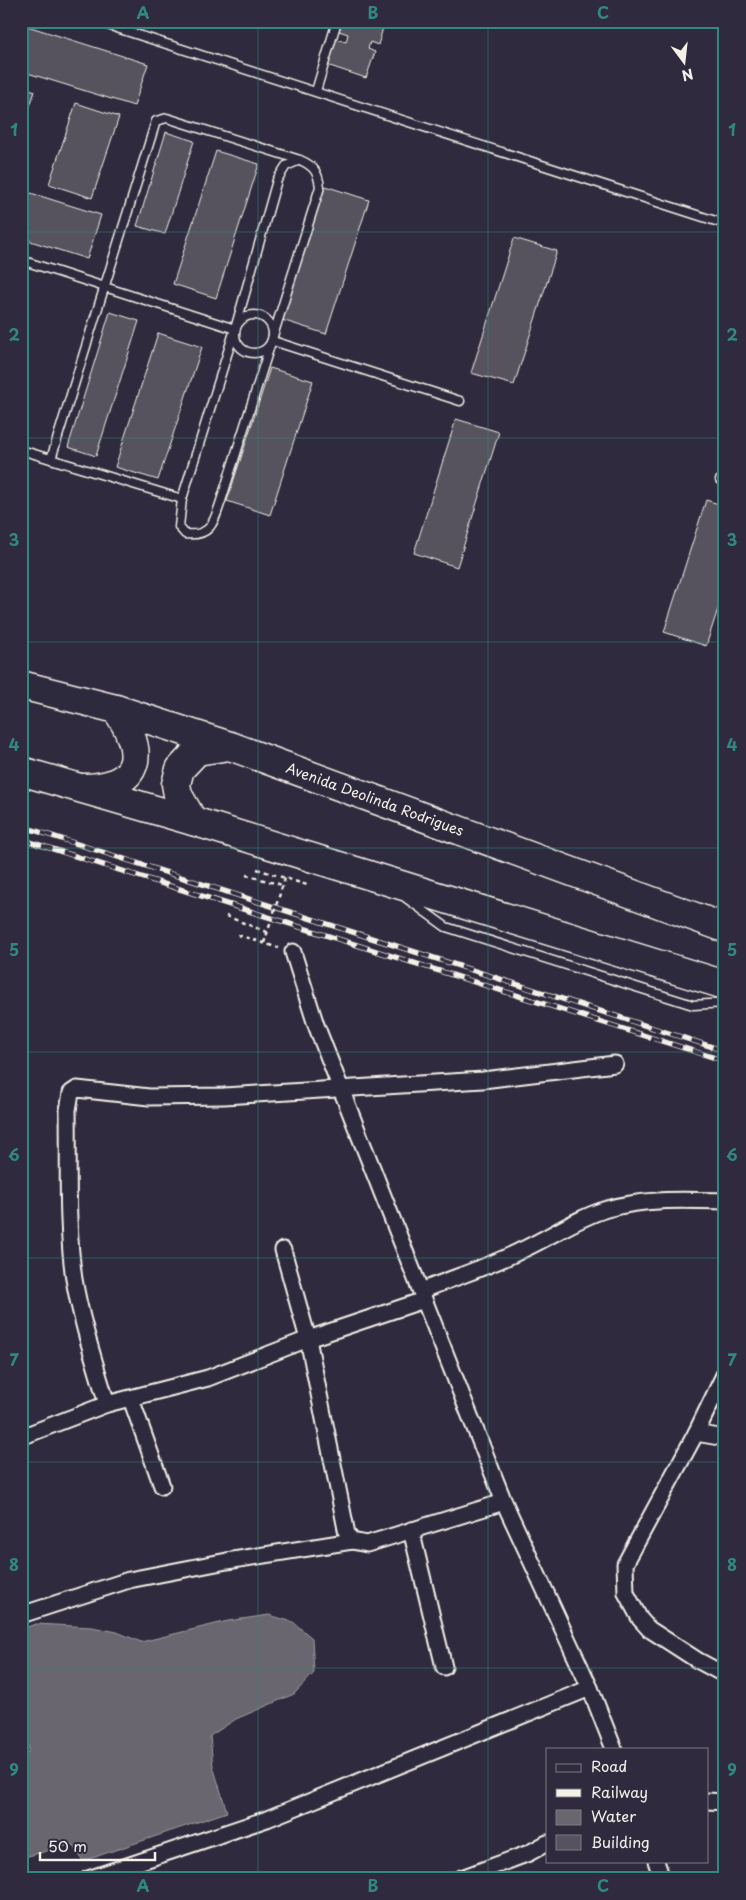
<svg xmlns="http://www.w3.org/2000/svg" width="746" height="1900" viewBox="0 0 746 1900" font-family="'Playpen Sans',sans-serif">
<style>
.water{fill:#6a6670;stroke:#a19ea0}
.building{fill:#56525f;stroke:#f4f1e8}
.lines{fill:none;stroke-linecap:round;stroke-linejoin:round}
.lane-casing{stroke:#f4f1e8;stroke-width:11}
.street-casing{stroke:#f4f1e8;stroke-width:19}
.highway-casing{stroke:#f4f1e8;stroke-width:31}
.path{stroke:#f4f1e8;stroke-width:2.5;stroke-dasharray:4 4;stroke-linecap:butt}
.lane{stroke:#2f2a3d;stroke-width:8}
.street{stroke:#2f2a3d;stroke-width:15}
.highway{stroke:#2f2a3d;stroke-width:28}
.rail-casing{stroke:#f4f1e8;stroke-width:5.5}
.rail{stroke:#2f2a3d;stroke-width:4;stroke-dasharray:11;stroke-linecap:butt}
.path-bridge{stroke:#f4f1e8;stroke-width:2.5;stroke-dasharray:4 4;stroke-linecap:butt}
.grid{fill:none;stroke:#318880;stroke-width:1;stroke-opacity:0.55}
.labels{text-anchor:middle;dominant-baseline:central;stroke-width:4;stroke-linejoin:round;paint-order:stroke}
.street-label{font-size:14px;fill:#f4f1e8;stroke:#2f2a3d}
.neatline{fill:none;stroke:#318880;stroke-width:2}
.grid-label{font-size:16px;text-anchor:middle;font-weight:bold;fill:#318880}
</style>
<rect width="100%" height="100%" fill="#2f2a3d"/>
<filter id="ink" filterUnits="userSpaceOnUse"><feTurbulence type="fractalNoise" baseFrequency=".02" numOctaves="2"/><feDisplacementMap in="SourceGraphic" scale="10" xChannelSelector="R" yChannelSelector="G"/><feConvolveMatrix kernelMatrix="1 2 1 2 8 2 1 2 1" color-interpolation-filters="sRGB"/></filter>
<g filter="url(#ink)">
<path class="water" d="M269,1615L293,1622L312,1638L314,1673L294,1694L236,1719L210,1736L213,1766L227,1812L83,1861L73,1844L21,1858V1763L29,1750L21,1721V1629L36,1624L92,1627L117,1632L141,1642L228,1621Z"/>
<g class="building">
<path d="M342,21H385L378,45L370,42L368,49L375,52L366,78L327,65L336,39L346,42L348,34L339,31Z"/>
<path d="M21,24L148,64L134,106L21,71Z"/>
<path d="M21,86L35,91L21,133Z"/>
<path d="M76,103L119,117L92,198L49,184Z"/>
<path d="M166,132L194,141L165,234L137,226Z"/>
<path d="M216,151L259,164L216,298L173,284Z"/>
<path d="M325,186L369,200L326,334L282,320Z"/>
<path d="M21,190L101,215L87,259L21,238Z"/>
<path d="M514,238L557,251L514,385L471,373Z"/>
<path d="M110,312L139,321L96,456L68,447Z"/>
<path d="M158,333L202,347L158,480L115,467Z"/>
<path d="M270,368L313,381L270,515L227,501Z"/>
<path d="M456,419L499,432L457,567L414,553Z"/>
<path d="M706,500L725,506V587L706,646L664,632Z"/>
</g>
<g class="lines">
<defs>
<g id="lane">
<path d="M95,21L725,224"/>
<path d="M316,91L337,21"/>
<path d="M21,260L235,329"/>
<circle cx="254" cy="334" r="19"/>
<path d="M273,341L460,401"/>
<path d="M21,450L182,499"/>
<path d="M51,459L156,121L167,118L300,160C314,166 318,172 320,187L221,501C214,522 211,537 185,534L179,527L182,499L235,329L277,180L286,166L300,160"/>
<path d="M720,480L725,482"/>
<path d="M406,898L446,927L693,1005L725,1003"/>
</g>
<g id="street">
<path d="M293,952L316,1025L341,1089L504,1502L590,1688L614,1749"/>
<path d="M283,1250L308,1339L347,1534L352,1541"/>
<path d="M421,1291C455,1277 491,1266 524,1249C552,1236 577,1218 607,1209C645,1198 686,1200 725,1201"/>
<path d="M725,1373L696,1433L625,1564L626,1593L640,1619L649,1629L697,1660L725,1675"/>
<path d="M131,1399L162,1486"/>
<path d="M107,1404C95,1363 81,1321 74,1279C66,1224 69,1166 68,1110L71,1093L77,1089L149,1097L224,1096L483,1080L615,1064"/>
<path d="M696,1433L725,1438"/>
<path d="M21,1437L107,1404L208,1378L308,1339L424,1300"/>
<path d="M411,1530L444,1667"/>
<path d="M21,1615L129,1580L227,1561L352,1541L367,1544L504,1502"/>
<path d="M707,1801L725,1802"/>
<path d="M656,1861L662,1879"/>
<path d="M88,1879L267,1819L590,1688"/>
<path d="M459,1879L529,1853L547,1843"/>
</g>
<g id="highway">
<path d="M21,685L116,709L230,746L725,928"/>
<path d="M21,771L193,821L725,985"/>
<path d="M83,788C143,787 146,752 116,709"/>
<path d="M193,821L178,795L176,784L180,769L197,751L229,746"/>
</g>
</defs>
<use href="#lane" class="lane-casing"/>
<use href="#street" class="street-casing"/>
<use href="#highway" class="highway-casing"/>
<g class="path">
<path d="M257,869L310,886"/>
<path d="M246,875L282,885"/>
<path d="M226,916L267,932"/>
<path d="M238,935L279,948"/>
</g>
<use href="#lane" class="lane"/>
<use href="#street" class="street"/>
<use href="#highway" class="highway"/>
<defs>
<g id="rail">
<path d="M21,826L725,1051"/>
<path d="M21,839L725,1061"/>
</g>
</defs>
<use href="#rail" class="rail-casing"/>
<use href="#rail" class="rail"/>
<path class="path-bridge" d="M264,943L285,878"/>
</g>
</g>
<path class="grid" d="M258,21V1879M488,21V1879M21,232H725M21,438H725M21,642H725M21,848H725M21,1052H725M21,1258H725M21,1462H725M21,1668H725"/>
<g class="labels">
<g class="street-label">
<text transform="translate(375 799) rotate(20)">Avenida Deolinda Rodrigues</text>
</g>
</g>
<rect width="746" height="1900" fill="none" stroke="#2f2a3d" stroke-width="55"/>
<rect x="546" y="1748" width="162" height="115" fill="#2f2a3d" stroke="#7e7a81"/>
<rect x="556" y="1764" width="25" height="8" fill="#2f2a3d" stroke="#7e7a81"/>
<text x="591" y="1772" font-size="15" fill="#f4f1e8">Road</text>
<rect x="556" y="1789" width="25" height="8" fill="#f4f1e8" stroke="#7e7a81"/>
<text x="591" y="1798" font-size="15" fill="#f4f1e8">Railway</text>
<rect x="556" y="1810" width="25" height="15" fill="#6a6670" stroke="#7e7a81"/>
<text x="591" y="1822" font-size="15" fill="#f4f1e8">Water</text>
<rect x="556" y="1835" width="25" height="15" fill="#56525f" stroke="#7e7a81"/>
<text x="591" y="1848" font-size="15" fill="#f4f1e8">Building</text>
<g transform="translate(684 62) rotate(165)" stroke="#2f2a3d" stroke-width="4" paint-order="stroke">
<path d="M0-4L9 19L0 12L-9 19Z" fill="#f4f1e8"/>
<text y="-8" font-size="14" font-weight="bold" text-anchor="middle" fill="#f4f1e8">N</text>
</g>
<path d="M40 1852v8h115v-8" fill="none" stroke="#f4f1e8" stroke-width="2.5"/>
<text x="48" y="1852" font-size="15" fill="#f4f1e8" stroke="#2f2a3d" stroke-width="4" paint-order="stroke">50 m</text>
<rect x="28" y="28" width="690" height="1844" class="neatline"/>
<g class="grid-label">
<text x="143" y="19">A</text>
<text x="373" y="19">B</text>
<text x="603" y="19">C</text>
<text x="14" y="136">1</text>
<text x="732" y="136">1</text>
<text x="14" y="341">2</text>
<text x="732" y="341">2</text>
<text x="14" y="546">3</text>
<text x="732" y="546">3</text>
<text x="14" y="751">4</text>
<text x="732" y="751">4</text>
<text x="14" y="956">5</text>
<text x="732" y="956">5</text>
<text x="14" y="1161">6</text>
<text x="732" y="1161">6</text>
<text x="14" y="1366">7</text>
<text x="732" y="1366">7</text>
<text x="14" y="1571">8</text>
<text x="732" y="1571">8</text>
<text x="14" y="1776">9</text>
<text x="732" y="1776">9</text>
<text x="143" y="1892">A</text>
<text x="373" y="1892">B</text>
<text x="603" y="1892">C</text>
</g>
</svg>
